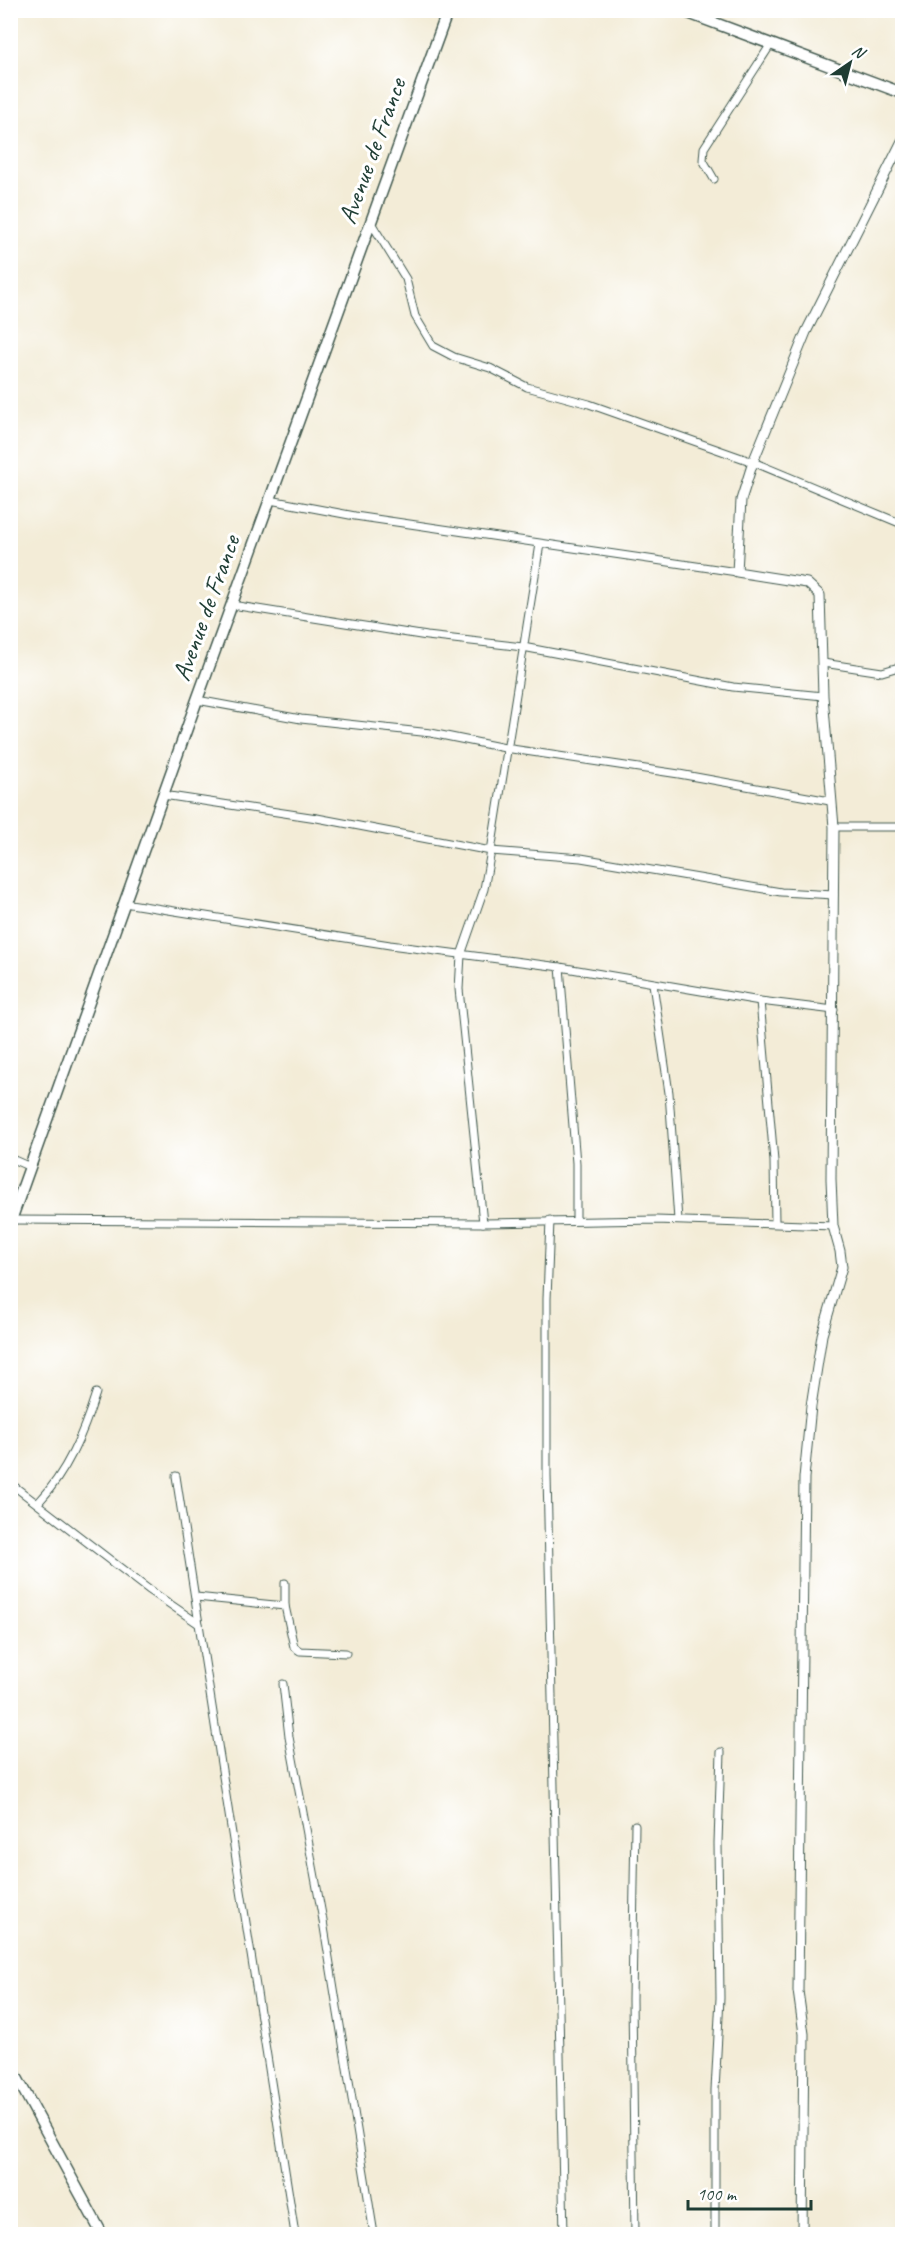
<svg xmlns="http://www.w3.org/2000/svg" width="913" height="2245" viewBox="0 0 913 2245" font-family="Caveat,sans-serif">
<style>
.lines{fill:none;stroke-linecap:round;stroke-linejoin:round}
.minor-casing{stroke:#3f574c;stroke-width:9}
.tertiary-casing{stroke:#3f574c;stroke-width:11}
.secondary-casing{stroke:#3f574c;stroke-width:13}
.minor{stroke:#fff;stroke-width:7}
.tertiary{stroke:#fff;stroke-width:9}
.secondary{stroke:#fff;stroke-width:10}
.labels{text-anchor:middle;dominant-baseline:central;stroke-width:6;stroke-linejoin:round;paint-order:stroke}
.street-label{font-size:26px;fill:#1f3d34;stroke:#fff}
</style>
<rect width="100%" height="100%" fill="#fff"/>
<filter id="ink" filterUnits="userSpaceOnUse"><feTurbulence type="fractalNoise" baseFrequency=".0167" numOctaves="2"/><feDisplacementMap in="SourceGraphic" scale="12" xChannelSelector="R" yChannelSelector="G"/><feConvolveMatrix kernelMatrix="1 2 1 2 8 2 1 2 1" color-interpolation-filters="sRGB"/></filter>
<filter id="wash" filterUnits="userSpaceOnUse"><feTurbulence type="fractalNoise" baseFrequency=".008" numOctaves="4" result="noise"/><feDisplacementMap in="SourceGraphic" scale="24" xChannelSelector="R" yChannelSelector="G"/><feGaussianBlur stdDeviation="1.35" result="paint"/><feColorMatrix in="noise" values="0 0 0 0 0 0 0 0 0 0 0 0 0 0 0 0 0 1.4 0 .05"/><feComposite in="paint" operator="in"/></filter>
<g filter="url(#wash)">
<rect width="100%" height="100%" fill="#f3ecd7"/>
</g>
<g filter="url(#ink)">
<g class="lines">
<defs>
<g id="minor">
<path d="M714,179L703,160L704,148L771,44"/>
<path d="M370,221L406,279L415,316L433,346L454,357L490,368L527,387L589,404L753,462L902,524"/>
<path d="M270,500L355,516L737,572"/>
<path d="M232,605L427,636L523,647L733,687L823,696"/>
<path d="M823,663L882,672L902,666"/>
<path d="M197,700L301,719L431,733L505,748L679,774L830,801"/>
<path d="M163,795L317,818L491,851L581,858L781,892L834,895"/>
<path d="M834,827H902"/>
<path d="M124,903L390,945L560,967L760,1001L834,1010"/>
<path d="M560,967L576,1163V1220"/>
<path d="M653,984L669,1093L678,1220"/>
<path d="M760,1001L774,1161L775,1223"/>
<path d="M10,1163L12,1159L30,1167"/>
<path d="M11,1220L483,1223L656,1220L833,1226"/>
<path d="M550,1220L547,1299V1475L564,2234"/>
<path d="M483,1223L459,989L461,955L484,889L491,851L540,544"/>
<path d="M176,1476L199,1624"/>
<path d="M10,1483L148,1589L199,1624L295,2234"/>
<path d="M38,1503C67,1472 83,1434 96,1393"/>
<path d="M285,1583V1606L294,1647L300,1651L346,1653"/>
<path d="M196,1597L285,1606"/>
<path d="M283,1684L289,1737L322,1915L374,2234"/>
<path d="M635,2234L632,1999L635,1825"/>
<path d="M715,2234V2090L720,1998L718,1843L721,1752"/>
</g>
<path id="tertiary" d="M802,2234L804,2034L798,1991L804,1478L811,1406L822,1335L842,1267L840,1251L833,1226L831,1179L834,827L823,696L820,595L807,583L737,572L741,500L753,462L806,332L902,141"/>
<g id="secondary">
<path d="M680,10L902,93"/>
<path d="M10,1223L197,700L448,10"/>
<path d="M10,2065L102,2234"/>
</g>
</defs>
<use href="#minor" class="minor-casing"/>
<use href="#tertiary" class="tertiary-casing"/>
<use href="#secondary" class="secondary-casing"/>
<use href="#minor" class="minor"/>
<use href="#tertiary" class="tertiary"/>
<use href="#secondary" class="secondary"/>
</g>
</g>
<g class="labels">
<g class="street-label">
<text transform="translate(372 151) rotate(-70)">Avenue de France</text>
<text transform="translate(206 608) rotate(-70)">Avenue de France</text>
</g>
</g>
<rect width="913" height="2245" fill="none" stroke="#fff" stroke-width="36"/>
<g transform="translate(850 63) rotate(35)" stroke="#ffffff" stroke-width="4.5" paint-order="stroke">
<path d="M0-4.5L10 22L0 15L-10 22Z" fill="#1f3d34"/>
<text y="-9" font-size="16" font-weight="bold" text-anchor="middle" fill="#1f3d34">N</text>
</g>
<path d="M688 2200v9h123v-9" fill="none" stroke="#1f3d34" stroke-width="3"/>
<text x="697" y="2200" font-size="18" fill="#1f3d34" stroke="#ffffff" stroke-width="4.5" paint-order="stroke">100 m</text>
</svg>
